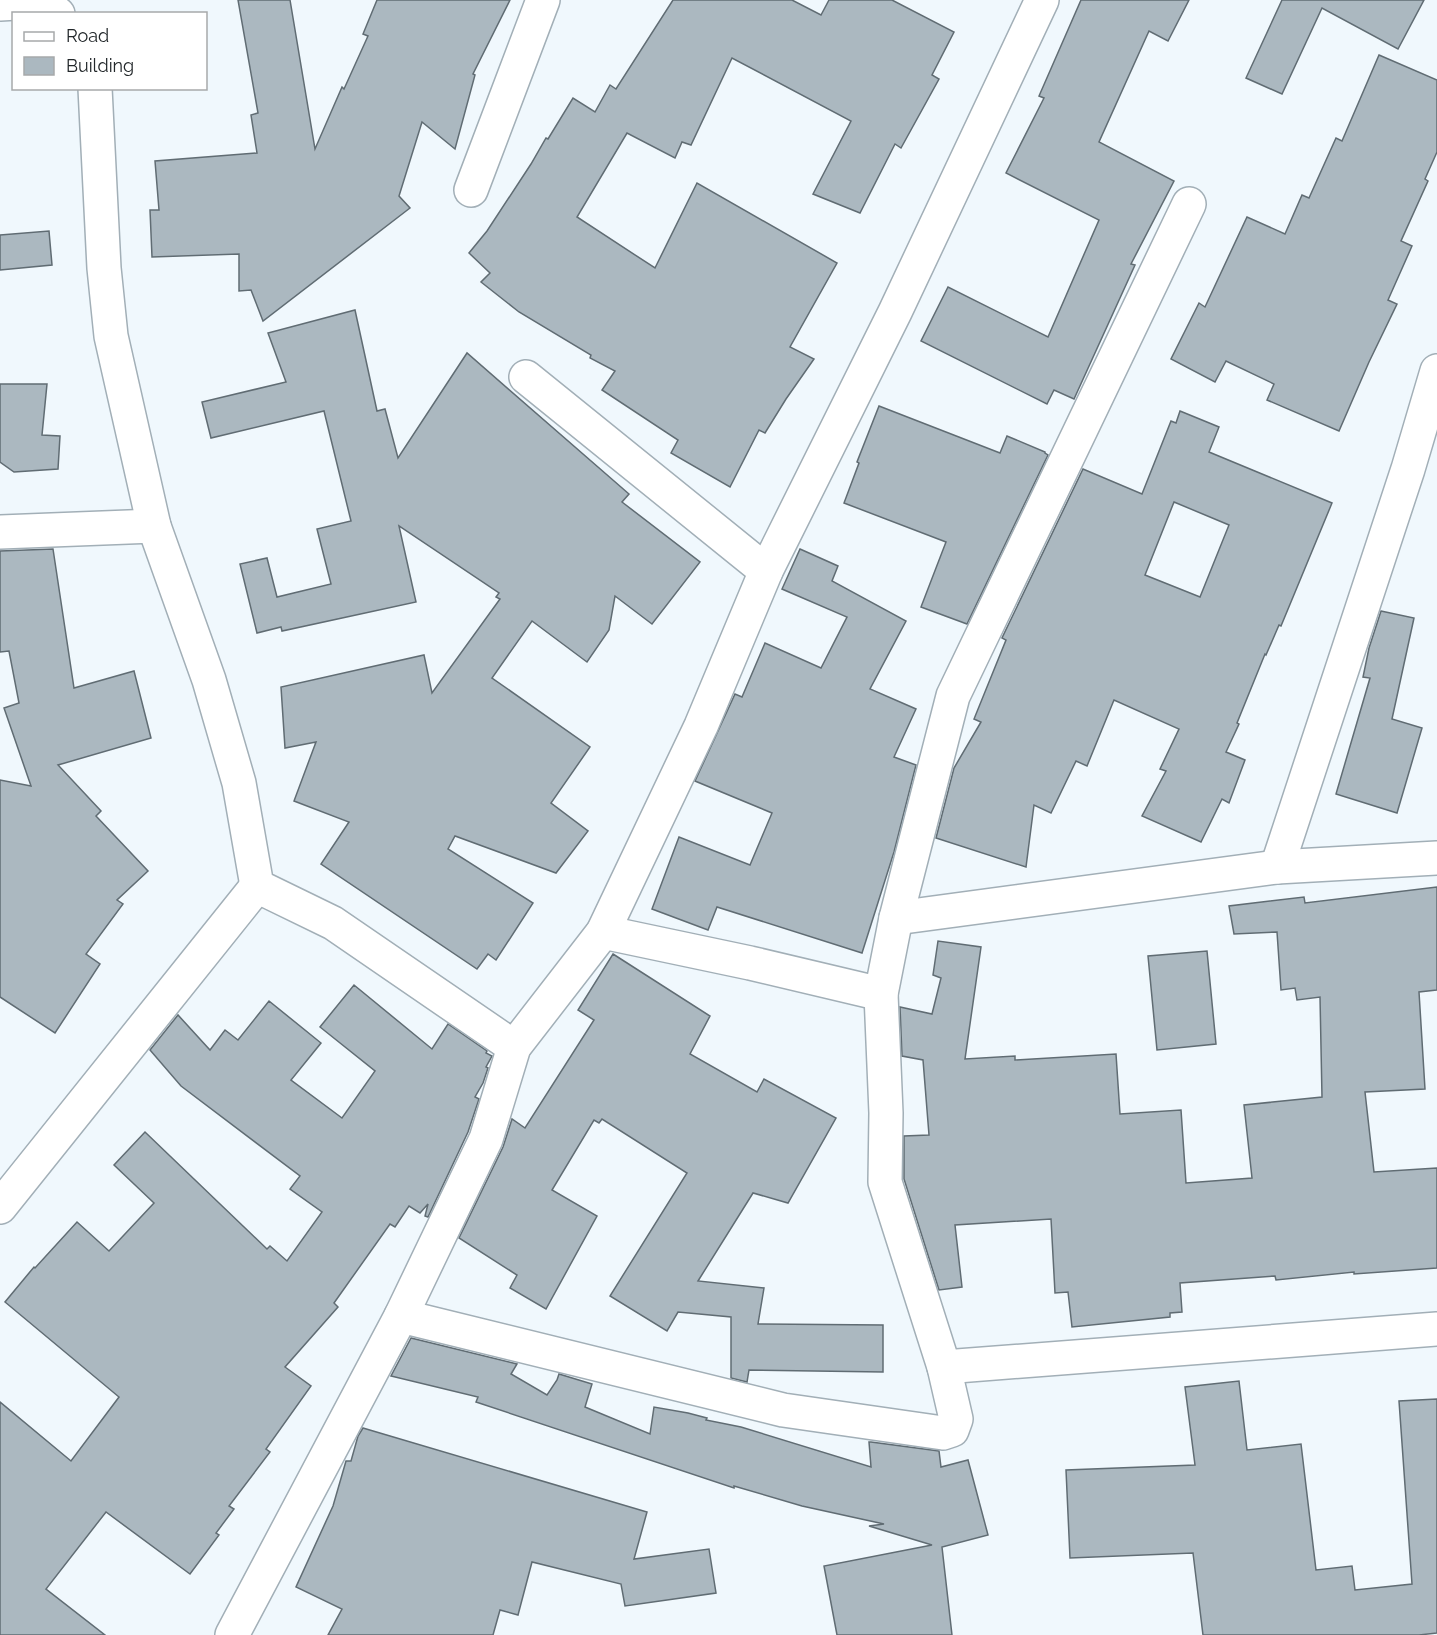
<svg xmlns="http://www.w3.org/2000/svg" width="1437" height="1635" viewBox="0 0 1437 1635" font-family="Raleway,sans-serif">
<style>
.building{fill:#abb8c0;stroke:#606c73;stroke-width:1.5;fill-rule:evenodd}
.lines{fill:none;stroke-linecap:round;stroke-linejoin:round}
.minor-casing{stroke:#a2afb7;stroke-width:36}
.minor{stroke:#fff;stroke-width:33}
</style>
<rect width="100%" height="100%" fill="#f0f8fd"/>
<g class="building">
<path d="M238,0H290L315,149L342,87L344,89L368,36L363,34L377,0H510L473,74L475,75L455,149L422,122L399,196L410,208L263,321L251,290L239,291V254L152,257L150,210H159L155,161L257,153L251,115L258,113Z"/>
<path d="M673,0H792L821,15L829,0H892L954,32L932,75L939,79L901,148L895,144L860,213L813,194L851,121L732,58L691,145L682,142L675,158L627,133L577,217L655,268L697,183L837,263L790,347L814,359L786,399L765,433L759,430L730,487L671,453L678,440L602,390L615,371L590,358L591,355L519,312L481,282L490,273L469,253L487,231L531,164L546,138L548,139L573,98L595,112L610,85L616,89Z"/>
<path d="M1081,0H1189L1168,41L1149,31L1099,142L1174,181L1131,264L1135,265L1074,399L1054,390L1047,404L921,341L948,287L1048,337L1099,220L1006,173L1044,98L1039,96Z"/>
<path d="M1282,0H1424L1398,49L1322,8L1282,94L1246,78Z"/>
<path d="M1379,55L1437,80V152L1425,179L1428,181L1401,241L1412,246L1388,300L1397,304L1369,362L1339,431L1267,400L1274,384L1226,361L1215,382L1171,359L1199,303L1205,307L1247,217L1285,234L1302,195L1309,198L1336,138L1342,141Z"/>
<path d="M49,231L52,265L0,270V235Z"/>
<path d="M355,310L377,411L385,409L398,458L467,353L629,494L622,502L700,562L652,624L615,596L609,630L587,662L532,621L492,678L590,747L551,803L588,831L556,873L455,836L448,849L533,903L496,960L488,954L477,969L321,864L349,822L294,801L316,742L285,748L281,687L424,655L432,693L500,599L496,597L499,593L399,526L416,602L282,631L281,627L257,633L240,564L267,558L277,597L331,584L317,529L351,521L324,411L211,438L202,402L286,382L268,333Z"/>
<path d="M0,384H47L42,435L60,436L58,469L14,472L0,462Z"/>
<path d="M879,406L1000,453L1007,436L1045,452V453L1048,455L967,624L921,607L946,542L844,503L859,463L857,462Z"/>
<path d="M1180,411L1219,427L1209,452L1332,503L1281,626L1279,625L1266,655L1265,654L1237,723L1239,724L1226,752L1245,760L1229,803L1222,799L1201,842L1142,816L1166,771L1160,769L1179,729L1114,700L1087,766L1076,761L1051,813L1034,805L1026,867L936,838L954,768L981,722L974,719L1006,640L1002,638L1083,469L1142,494L1171,421L1176,423ZM1174,502L1229,525L1200,597L1145,575Z"/>
<path d="M53,549L74,688L134,671L151,738L58,765L101,811L96,816L148,871L117,900L123,904L86,954L100,964L55,1033L0,997V780L31,786L4,708L19,703L9,651L0,652V551Z"/>
<path d="M800,549L838,566L832,581L906,621L870,689L916,709L894,757L916,765L894,852L862,953L717,907L708,930L652,909L679,837L750,865L772,813L695,781L735,694L742,697L765,643L821,668L847,617L782,589Z"/>
<path d="M1381,611L1414,618L1392,719L1422,728L1397,813L1336,794L1370,678L1363,677L1369,648Z"/>
<path d="M1437,887V990L1419,992L1425,1089L1365,1092L1374,1172L1437,1168V1268L1354,1274V1272L1276,1280L1275,1276L1180,1283L1182,1312L1170,1313V1317L1072,1327L1068,1292L1055,1293L1051,1219L955,1225L962,1287L939,1290L904,1179V1136L929,1135L923,1060L902,1056L900,1007L932,1014L941,978L933,975L938,941L981,947L965,1059L1015,1056V1060L1116,1054L1120,1114L1181,1110L1186,1183L1252,1178L1244,1105L1322,1097L1320,997L1297,1000L1295,988L1281,990L1277,932L1234,934L1229,906L1304,897L1305,903Z"/>
<path d="M1207,951L1216,1044L1157,1050L1148,956Z"/>
<path d="M613,954L710,1016L690,1054L757,1092L764,1079L836,1118L788,1203L753,1193L698,1281L764,1288L758,1324L883,1325V1372L749,1370L747,1382L731,1378V1317L678,1312L667,1331L610,1296L687,1173L602,1119L599,1123L594,1120L552,1190L597,1216L546,1309L510,1288L517,1275L459,1238L503,1147L512,1119L525,1128L594,1020L578,1010Z"/>
<path d="M354,985L432,1049L448,1024L487,1051L486,1053L492,1056L486,1067L488,1068L483,1083L475,1097L479,1099L468,1132L428,1217L425,1216L428,1204L420,1213L409,1206L395,1227L390,1224L334,1303L338,1307L285,1367L311,1386L266,1449L270,1452L229,1506L234,1509L216,1533L219,1535L190,1574L106,1512L46,1589L105,1635H0V1402L71,1461L119,1397L5,1302L34,1267L35,1268L77,1222L109,1251L154,1203L114,1165L145,1132L267,1249L270,1246L287,1261L322,1212L290,1189L300,1176L181,1086L150,1050L178,1015L210,1050L225,1030L238,1040L269,1001L321,1043L291,1080L342,1118L375,1071L320,1027Z"/>
<path d="M411,1338L517,1364L511,1374L547,1395L557,1380L559,1374L592,1384L585,1407L650,1434L654,1407L688,1413L707,1418L706,1420L741,1427L871,1467L869,1442H871L939,1451L941,1467L968,1460L988,1535L942,1547L952,1635H837L824,1566L932,1545L869,1526L884,1524L802,1506L734,1486V1488L476,1402L478,1397L391,1376Z"/>
<path d="M1239,1381L1247,1450L1301,1444L1316,1570L1352,1566L1355,1590L1412,1584L1399,1401L1437,1399V1633L1419,1635H1203L1193,1553L1070,1558L1066,1470L1195,1465L1185,1387Z"/>
<path d="M363,1428L647,1512L634,1559L709,1549L716,1593L625,1606L621,1584L532,1562L518,1615L500,1610L493,1635H328L342,1609L296,1587L333,1506L346,1461H351L358,1436Z"/>
</g>
<g class="lines">
<defs>
<g id="minor">
<path d="M0,4L17,3L58,14"/>
<path d="M95,88L104,268L111,336L154,526L209,680L239,783L257,886L333,923L514,1047"/>
<path d="M471,190L543,0"/>
<path d="M526,377L766,571"/>
<path d="M0,532L154,526"/>
<path d="M1277,867L1408,469L1437,371"/>
<path d="M896,918L1277,867L1437,858"/>
<path d="M603,932L750,963L881,994"/>
<path d="M0,1207L257,886"/>
<path d="M401,1316L783,1410L943,1433L952,1430L956,1419L944,1367L885,1182L886,1113L881,994L896,918L953,696L1189,204"/>
<path d="M944,1367L1437,1329"/>
<path d="M232,1635L401,1316L486,1139L514,1047L603,932L701,726L766,571L895,312L1042,0"/>
</g>
</defs>
<use href="#minor" class="minor-casing"/>
<use href="#minor" class="minor"/>
</g>
<rect x="12" y="12" width="195" height="78" fill="#ffffff" stroke="#a7a9aa" stroke-width="1.5"/>
<rect x="24" y="32" width="30" height="9" fill="#ffffff" stroke="#a7a9aa" stroke-width="1.5"/>
<text x="66" y="42" font-size="18" fill="#22272a">Road</text>
<rect x="24" y="57" width="30" height="18" fill="#abb8c0" stroke="#a7a9aa" stroke-width="1.5"/>
<text x="66" y="72" font-size="18" fill="#22272a">Building</text>
</svg>
